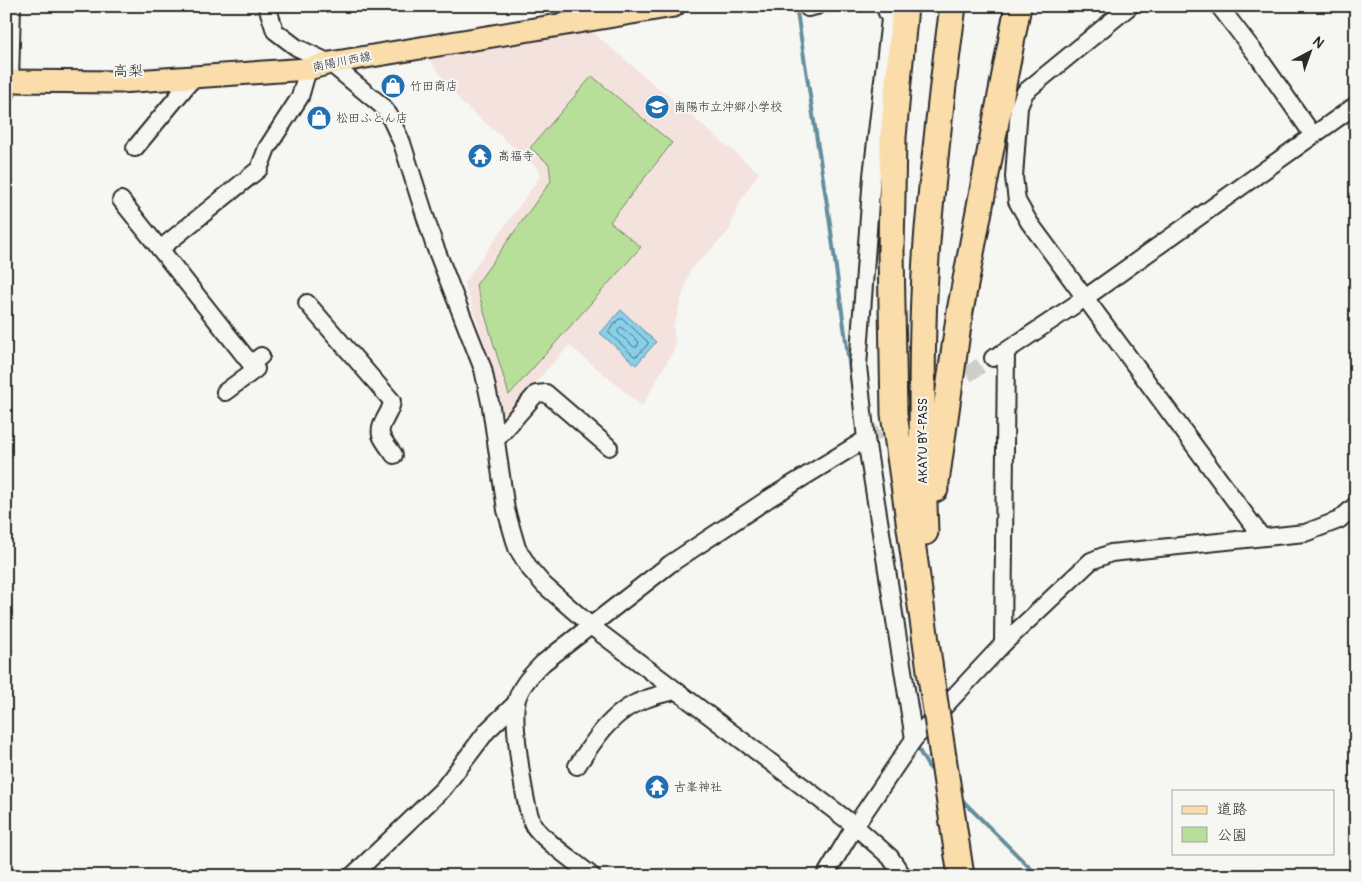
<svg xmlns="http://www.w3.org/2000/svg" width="1362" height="882" viewBox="0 0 1362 882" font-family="Pangolin,'Klee One',sans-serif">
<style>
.built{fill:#f4e2de}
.green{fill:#b8df9a;stroke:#728562}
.water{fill:#88d0e9;stroke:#638e9d}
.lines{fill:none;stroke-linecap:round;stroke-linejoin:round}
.shore{stroke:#506d77;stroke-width:1}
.stream{stroke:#638e9d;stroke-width:4}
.minor-tunnel{stroke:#cdcdca;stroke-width:16;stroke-dasharray:16 8;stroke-linecap:butt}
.minor-casing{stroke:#2b2b2b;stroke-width:20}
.major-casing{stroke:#2b2b2b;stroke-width:25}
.highway-casing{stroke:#2b2b2b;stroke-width:29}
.minor{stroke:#f6f6f2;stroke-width:16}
.major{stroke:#faddab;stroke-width:21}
.highway{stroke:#faddab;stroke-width:25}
.highway-bridge-casing{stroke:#2b2b2b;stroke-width:29;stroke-linecap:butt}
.highway-bridge{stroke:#faddab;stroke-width:25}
.labels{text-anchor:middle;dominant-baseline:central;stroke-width:4;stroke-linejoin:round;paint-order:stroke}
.street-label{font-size:12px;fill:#2b2b2b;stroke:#f6f6f2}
.poi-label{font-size:12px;fill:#2b2b2b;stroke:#f6f6f2;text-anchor:start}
.quarter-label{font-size:15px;fill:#2b2b2b;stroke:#f6f6f2}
</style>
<rect width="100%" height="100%" fill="#f6f6f2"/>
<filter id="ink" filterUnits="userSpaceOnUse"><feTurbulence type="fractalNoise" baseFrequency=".02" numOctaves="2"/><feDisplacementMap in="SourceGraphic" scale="10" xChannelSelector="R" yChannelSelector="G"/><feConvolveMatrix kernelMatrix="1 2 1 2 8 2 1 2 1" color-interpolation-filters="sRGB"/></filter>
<g filter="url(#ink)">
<path class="built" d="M591,31L759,173L739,203L729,231L690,270L673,328L676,346L642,406L569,345L503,419L491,362L464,283L540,177L539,169L462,103L429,59Z"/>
<path class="green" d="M592,76L672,143L610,222L641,247L509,395L476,285L551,181L549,164L530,148Z"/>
<path class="water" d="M621,310L656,342L636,365L600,333Z"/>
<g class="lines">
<g class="shore">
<path d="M619,319H623L648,342V344L637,356H634L609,333V331Z"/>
<path d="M621,327L639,342L637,347H634L618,333V331Z"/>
</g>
<g class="stream">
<path d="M796,6L829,217L854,399"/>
<path d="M917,747L928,766L933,771"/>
<path d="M961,799L1038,876"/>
</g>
<path class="minor-tunnel" d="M866,439L993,358"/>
<defs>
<g id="minor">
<path d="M267,6L275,31L296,47L330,63L381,105L389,115L402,143L434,244L483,369L491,407L506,510L517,548L530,569L544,585L591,626L855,826L890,857L903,876"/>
<path d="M807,6L808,8L817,6"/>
<path d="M884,6L890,19L872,176L858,366L866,439L914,739"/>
<path d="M1130,6L1025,92L1019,107L1014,177L1017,201L1029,222L1261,536"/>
<path d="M1219,6L1259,58L1313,135"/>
<path d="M6,94L10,81L12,6"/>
<path d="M135,148L194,77"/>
<path d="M121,200L160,249L259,169L267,148L300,97L308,69"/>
<path d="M160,249L251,364L261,356"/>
<path d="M307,303L392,401C391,414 378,424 381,435C383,441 390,449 394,455"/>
<path d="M993,358L1006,351L1085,298L1356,105"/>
<path d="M225,392L256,369L251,364"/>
<path d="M496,440L536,394L546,393L609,447"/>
<path d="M1003,644L1006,351"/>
<path d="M577,766C595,739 614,709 646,699C656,695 666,693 676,691"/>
<path d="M352,876L443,789L487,731L516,703"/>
<path d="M592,876C578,864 543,840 534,826C524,809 513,724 516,704C518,688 532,674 543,663L670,564L768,499L866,439"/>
<path d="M825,876L855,826L914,739L1003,644L1091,561L1111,553L1305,533L1339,520L1356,505"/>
</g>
<path id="major" d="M6,81L120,82L308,69L330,63L674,6"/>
<g id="highway">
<path d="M905,6L893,137L891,252L894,414L931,677"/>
<path d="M935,489L960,311L1018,6"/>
<path d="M925,532C921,431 920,329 928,229C935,154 943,80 953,6"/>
<path d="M943,757L961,876"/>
</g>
</defs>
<use href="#minor" class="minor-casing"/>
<use href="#major" class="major-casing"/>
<use href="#highway" class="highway-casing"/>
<use href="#minor" class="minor"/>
<use href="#major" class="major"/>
<use href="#highway" class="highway"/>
<defs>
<path id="highway-bridge" d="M931,677L943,757"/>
</defs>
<use href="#highway-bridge" class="highway-bridge-casing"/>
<use href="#highway-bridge" class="highway-bridge"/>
</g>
</g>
<defs>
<symbol id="shop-disc" viewBox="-11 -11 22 22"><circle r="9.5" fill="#1f6fb2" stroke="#f6f6f2"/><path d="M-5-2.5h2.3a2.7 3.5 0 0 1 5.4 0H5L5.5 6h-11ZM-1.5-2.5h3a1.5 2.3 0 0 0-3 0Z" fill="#fff"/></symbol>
<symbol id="school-disc" viewBox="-11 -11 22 22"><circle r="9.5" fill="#1f6fb2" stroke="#f6f6f2"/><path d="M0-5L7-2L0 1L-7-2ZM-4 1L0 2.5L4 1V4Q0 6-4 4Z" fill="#fff"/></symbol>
<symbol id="temple-disc" viewBox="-11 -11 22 22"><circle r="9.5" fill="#1f6fb2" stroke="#f6f6f2"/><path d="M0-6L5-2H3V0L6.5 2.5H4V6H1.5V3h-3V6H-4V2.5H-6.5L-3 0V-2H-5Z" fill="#fff"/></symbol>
</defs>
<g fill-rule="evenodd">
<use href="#shop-disc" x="379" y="72" width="28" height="28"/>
<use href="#school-disc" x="643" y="93" width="28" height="28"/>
<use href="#shop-disc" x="305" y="104" width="28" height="28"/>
<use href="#temple-disc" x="466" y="142" width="28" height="28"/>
<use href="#temple-disc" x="643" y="773" width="28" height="28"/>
</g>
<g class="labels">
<g class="street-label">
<text transform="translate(342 62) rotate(-11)">南陽川西線</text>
<text transform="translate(923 441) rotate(-90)">AKAYU BY-PASS</text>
</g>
<g class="poi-label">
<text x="410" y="86">竹田商店</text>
<text x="674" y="107">南陽市立沖郷小学校</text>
<text x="336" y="118">松田ふとん店</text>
<text x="498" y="156">高福寺</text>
<text x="674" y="787">古峯神社</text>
</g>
<g class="quarter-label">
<text x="128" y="71">高梨</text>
</g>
</g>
<rect width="1362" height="882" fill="none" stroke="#f6f6f2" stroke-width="25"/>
<rect x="12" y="12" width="1337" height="857" fill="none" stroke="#2b2b2b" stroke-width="2" filter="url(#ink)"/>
<rect x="1172" y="790" width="162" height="65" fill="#f6f6f2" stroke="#a5a5a2"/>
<rect x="1182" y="806" width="25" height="8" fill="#faddab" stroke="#a5a5a2"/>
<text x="1217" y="814" font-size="15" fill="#2b2b2b">道路</text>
<rect x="1182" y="827" width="25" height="15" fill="#b8df9a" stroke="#a5a5a2"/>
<text x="1217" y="840" font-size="15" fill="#2b2b2b">公園</text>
<g transform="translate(1310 52) rotate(41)" stroke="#f6f6f2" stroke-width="4" paint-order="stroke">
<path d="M0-4L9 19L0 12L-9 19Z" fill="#2b2b2b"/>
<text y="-8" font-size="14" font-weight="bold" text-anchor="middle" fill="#2b2b2b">N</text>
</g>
</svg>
